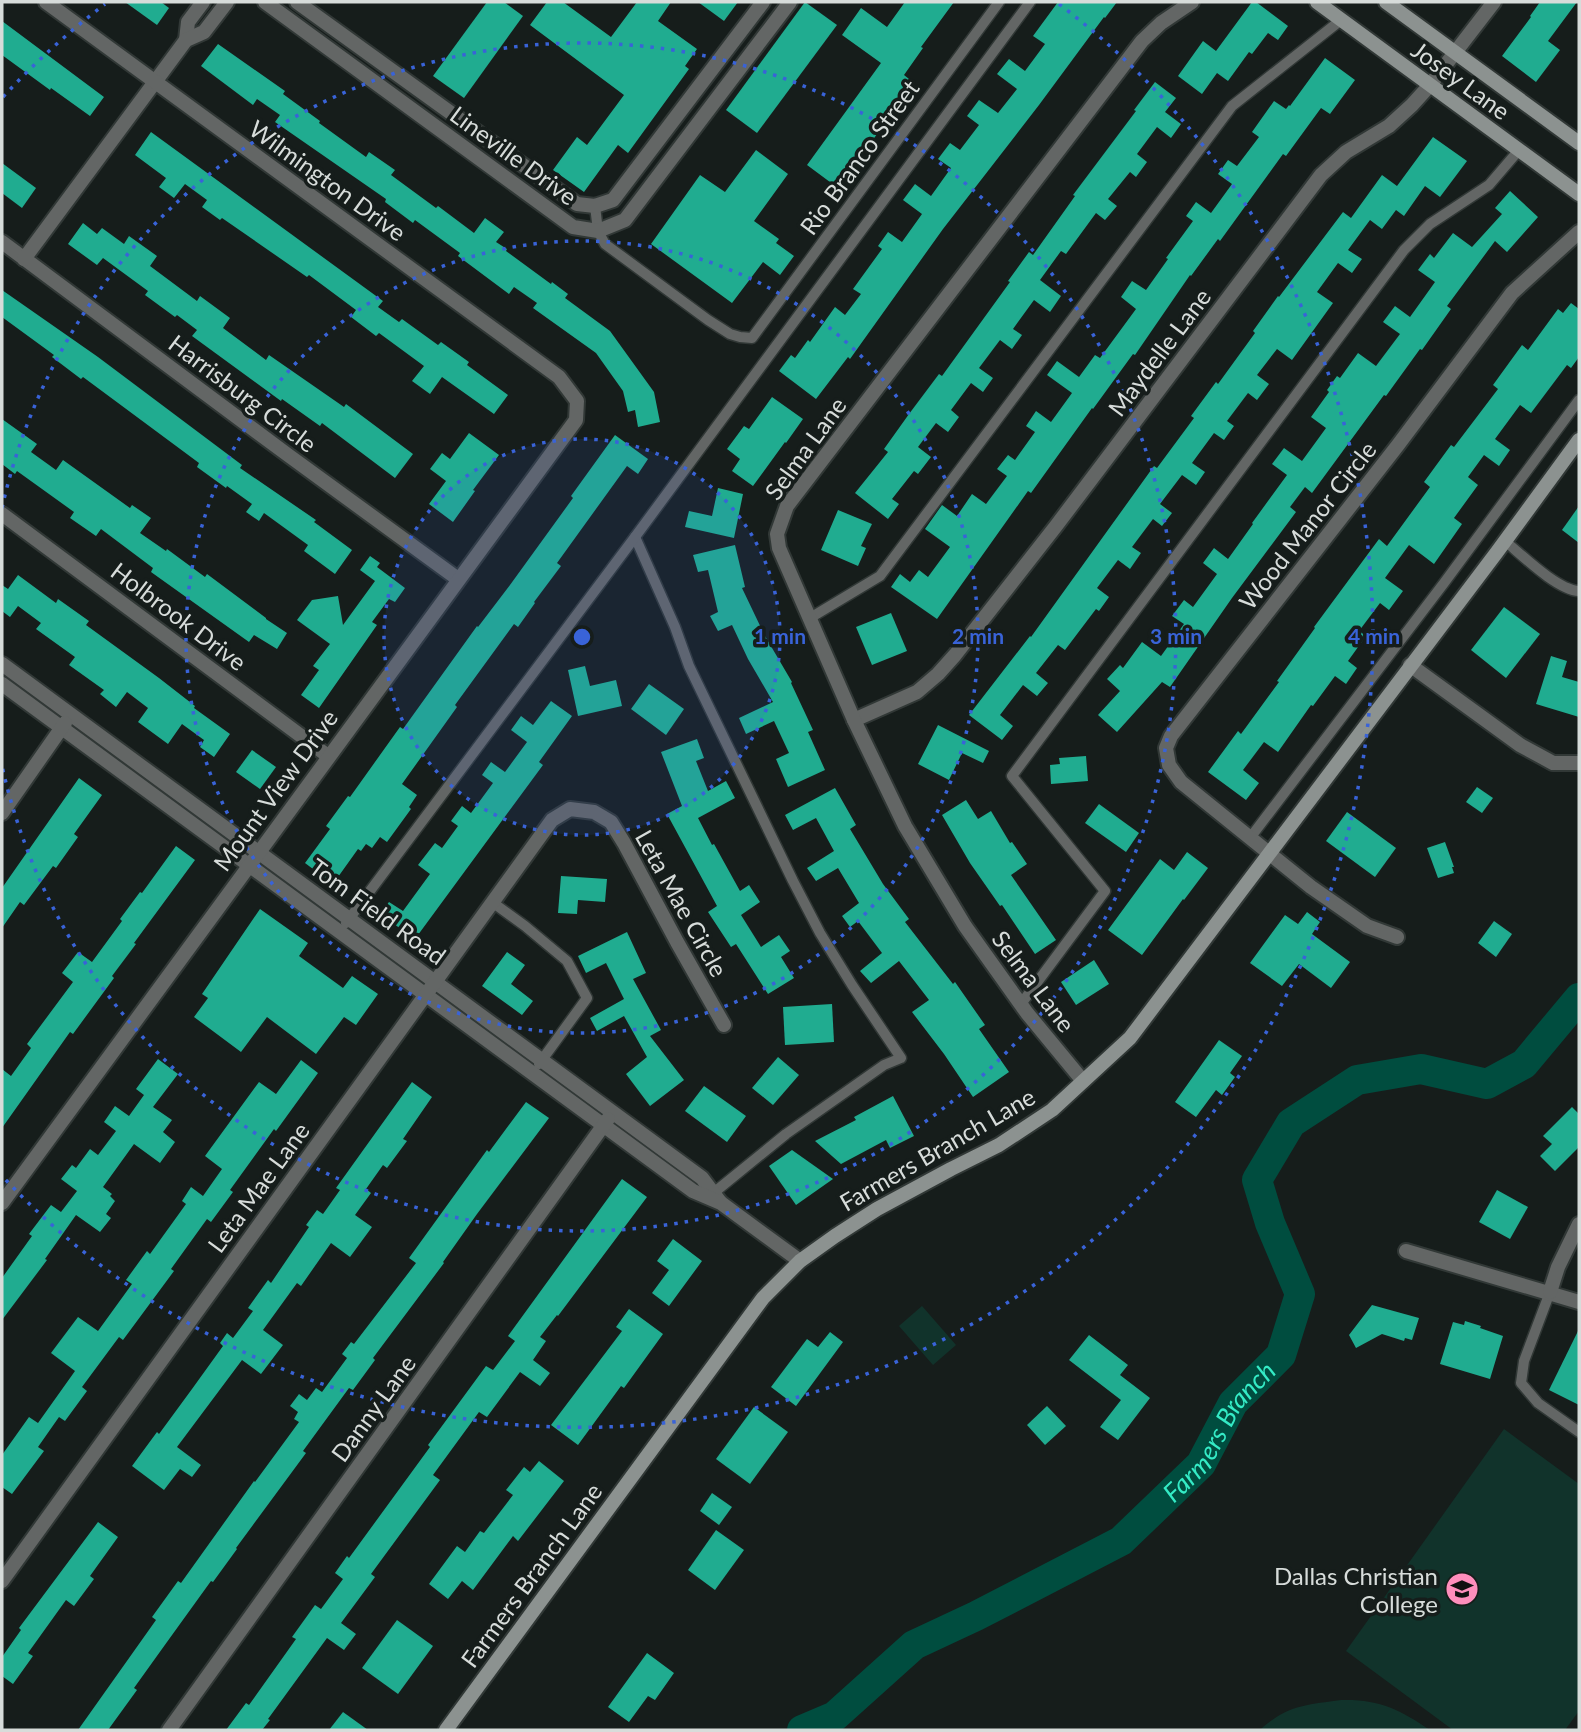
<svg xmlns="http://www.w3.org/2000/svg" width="1581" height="1732" viewBox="0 0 1581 1732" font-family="Lato,sans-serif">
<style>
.green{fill:#11332b}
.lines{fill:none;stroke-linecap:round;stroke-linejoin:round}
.river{stroke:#004d3f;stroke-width:30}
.building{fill:#20ac90}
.lane-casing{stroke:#313836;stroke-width:13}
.street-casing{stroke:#313836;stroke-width:18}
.secondary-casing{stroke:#313836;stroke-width:18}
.lane{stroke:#636665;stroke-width:10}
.street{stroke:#636665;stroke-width:14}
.secondary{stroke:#8c9290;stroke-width:14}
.ring{fill:none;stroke:#3963d8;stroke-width:3.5;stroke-dasharray:3.5 7}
.labels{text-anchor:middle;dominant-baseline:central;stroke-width:7;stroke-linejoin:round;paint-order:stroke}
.street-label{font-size:24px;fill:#d7dcda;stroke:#161d1b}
.poi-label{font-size:24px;fill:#d7dcda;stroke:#161d1b;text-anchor:end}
.water-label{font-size:26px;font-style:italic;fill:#34ebc6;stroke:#161d1b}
.centre{fill:#3963d8;stroke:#161d1b;stroke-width:3.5}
.ring-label{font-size:21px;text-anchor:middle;font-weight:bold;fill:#3963d8;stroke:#161d1b;stroke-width:7;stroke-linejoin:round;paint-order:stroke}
</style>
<rect width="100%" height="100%" fill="#161d1b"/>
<g class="green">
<path d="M922,1306L956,1345L933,1365L899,1326Z"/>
<path d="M1504,1429L1579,1484V1711L1565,1730H1453L1346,1651Z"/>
<path d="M1341,1700C1379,1699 1399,1709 1430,1730H1260C1287,1705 1306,1705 1341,1700Z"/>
</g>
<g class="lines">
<path class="river" id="s1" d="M802,1730L835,1716L914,1645L976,1616L1121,1541L1201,1464L1233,1403L1281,1355L1300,1294L1270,1223L1257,1180L1291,1123L1357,1080L1421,1069L1487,1084L1524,1064L1579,998"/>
</g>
<g class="building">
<path d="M125,2H161L169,8L157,25Z"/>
<path d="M487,2H504L523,16L464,98L433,76Z"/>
<path d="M547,2H563L611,37L637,2H671L658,21L697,49L685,66L689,69L628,153L618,145L584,192L553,170L577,137L587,145L624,95L530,25Z"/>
<path d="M698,2H738L724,21Z"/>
<path d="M805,2L837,25L757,133L726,110Z"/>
<path d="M905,2H954L921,47L923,48L904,75L914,83L838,188L807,165L881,63L842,35L861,8L887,27Z"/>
<path d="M1058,2H1117L1105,18L1104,17L1039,105L943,229L850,359L848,357L816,399L779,371L791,355L795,358L808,340L810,342L835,307L845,315L861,294L853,289L882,249L878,246L888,232L902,242L922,214L903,200L915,184L931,196L951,168L938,159L950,143L960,150L979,125L967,116L979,100L998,113L1017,89L997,74L1009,59L1025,71L1045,44L1033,36Z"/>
<path d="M1252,2H1256L1288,26L1278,40L1268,33L1252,54L1249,52L1228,81L1217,73L1202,94L1178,76L1203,41L1216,51Z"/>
<path d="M1540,2H1577L1548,41L1560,50L1536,82L1502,56L1531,17L1530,16Z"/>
<path d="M2,21L104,97L90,116L51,88L50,90L2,55Z"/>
<path d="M218,44L285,91L283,94L320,121L319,123L366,157L369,152L395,170L391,175L436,208L438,206L474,233L485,218L504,232L496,242L507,249L506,251L551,284L552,282L568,294L565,298L610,331L654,392L660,422L638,427L635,410L628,412L623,391L596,353L533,308L537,303L514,287L509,294L458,256L460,253L415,220L413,223L385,202L386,199L275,122L280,115L257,99L253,105L201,66Z"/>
<path d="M1325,58L1355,80L1330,114L1321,108L1286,156L1283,154L1220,241L1218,239L1191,276L1190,275L1135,355L1133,354L1093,409L1092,408L1031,493L1028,491L937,619L891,587L900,574L910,582L919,570L928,577L950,547L925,529L942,505L957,516L972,494L986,504L1007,476L997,469L1008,455L1015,460L1035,432L1026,426L1036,411L1051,422L1072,393L1047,375L1057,361L1079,377L1095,355L1100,358L1136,309L1121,297L1132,281L1146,290L1168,259L1166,258L1193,221L1186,216L1196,202L1211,213L1232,184L1218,174L1228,160L1237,166L1259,137L1252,132L1274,101L1286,109L1289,105L1290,106Z"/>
<path d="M1155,82L1176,98L1165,112L1181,124L1171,138L1157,127L1137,154L1147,162L1136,177L1130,172L1108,199L1117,206L1105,220L1096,213L1066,254L1061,251L1040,280L1061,296L1050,312L1034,300L1013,329L1022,335L1012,349L1000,340L979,368L993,378L983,392L971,383L951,410L959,417L948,432L936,423L918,447L931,457L918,474L914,471L892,499L899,504L888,519L855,493L888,452L884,449L909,414L939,374L942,376L1010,282L1008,281L1029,252L1033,255L1075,196L1073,195L1136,111L1134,110Z"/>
<path d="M151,132L383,301L378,307L399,322L402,319L438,345L441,342L469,362L467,365L508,395L494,414L442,377L430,394L412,381L424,366L379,333L376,336L351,317L356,310L309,275L307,277L222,218L220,220L202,207L207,200L185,184L174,198L159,187L166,178L135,155Z"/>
<path d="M1433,137L1467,161L1440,197L1425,186L1404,216L1396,210L1382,229L1370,220L1348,250L1362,259L1352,273L1338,263L1317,292L1333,303L1292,360L1277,349L1257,375L1269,384L1257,400L1248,393L1227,421L1234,426L1224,440L1214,433L1192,463L1205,472L1196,485L1182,475L1160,504L1172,513L1162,526L1153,519L1132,547L1141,553L1130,569L1118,560L1097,588L1109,597L1099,611L1096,609L1065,650L1058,645L1036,673L1048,683L1037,696L1023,685L1000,715L1013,726L1002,740L969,715L1030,636L1031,637L1154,466L1157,468L1194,418L1191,416L1216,382L1218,384L1255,333L1253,331L1278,296L1279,297L1343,212L1351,218L1382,175L1397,186Z"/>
<path d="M756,150L788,174L754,221L779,239L776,243L794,256L780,275L763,262L732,303L651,244L700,175L725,192Z"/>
<path d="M2,163L36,188L22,208L2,193Z"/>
<path d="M1510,191L1538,217L1507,252L1495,241L1447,306L1451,309L1422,350L1420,349L1386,396L1384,395L1312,493L1305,487L1290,507L1296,512L1232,598L1170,687L1162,682L1117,732L1098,715L1120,691L1107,679L1120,665L1123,668L1142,642L1161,656L1184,624L1172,616L1184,600L1193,607L1217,574L1203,563L1214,548L1228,559L1253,524L1252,523L1287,475L1272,464L1284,448L1302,461L1326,428L1311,417L1329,392L1327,390L1337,376L1340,378L1358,353L1376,366L1400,334L1383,322L1395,306L1410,317L1435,282L1418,270L1430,254L1434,258L1453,233L1472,247L1502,214L1495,208Z"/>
<path d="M83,223L97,234L102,228L124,244L129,236L157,256L150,266L197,301L200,296L230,318L223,328L266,360L269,355L344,407L346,404L413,454L395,478L322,423L320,426L282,399L281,401L192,336L197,330L177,315L175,317L145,295L148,291L103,258L97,265L68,244Z"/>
<path d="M2,290L98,357L242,465L240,468L316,520L314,522L352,550L335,574L304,551L308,545L264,513L259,521L246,512L252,504L227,486L226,488L197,467L199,463L83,377L81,379L52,357L54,355L2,317Z"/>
<path d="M1571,303L1579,309V357L1571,368L1567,365L1531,413L1520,405L1495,439L1510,450L1499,466L1484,455L1468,477L1478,485L1454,518L1462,524L1434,564L1409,545L1385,578L1403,591L1389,610L1380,603L1359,631L1366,636L1348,661L1357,668L1346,684L1335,676L1313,706L1311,705L1278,752L1264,742L1243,770L1259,783L1246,800L1208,772L1238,731L1241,734L1279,682L1277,681L1315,628L1314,627L1379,539L1387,546L1430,487L1424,482L1451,445L1454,447L1498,389L1493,385L1522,345L1528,350L1558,309L1563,313Z"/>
<path d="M772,397L803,419L786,443L785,442L753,486L732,471L740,459L727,449L744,426L749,429Z"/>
<path d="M2,419L37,444L31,452L56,470L63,460L130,508L132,505L151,518L140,533L166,551L167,549L205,577L207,574L266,618V619L287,633L277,649L254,635L249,642L151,572L153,568L101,529L96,536L70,518L74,512L17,471L15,474L2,464Z"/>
<path d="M469,433L499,455L473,490L475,491L453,522L429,504L446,481L430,469L442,453L450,459Z"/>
<path d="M615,435L648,459L638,474L627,466L557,563L561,566L534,602L535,603L518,627L514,624L455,705L457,707L402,784L417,795L409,807L411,809L387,842L380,837L372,848L366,844L361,851L358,849L333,884L305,863L330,829L326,826L348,796L350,797L400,727L403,729L477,626L478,627L510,585L573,498L571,496Z"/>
<path d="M718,488L743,494L734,538L685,527L689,511L712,516Z"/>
<path d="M1579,506V543L1562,530Z"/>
<path d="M838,510L872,524L861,546L866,548L858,566L821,550Z"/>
<path d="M735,545L745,587L742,588L765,636L792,682L791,683L813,730L808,732L825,770L788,787L776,759L789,753L774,721L746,734L739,718L773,702L748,659L732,625L718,631L710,616L718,612L708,570L698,572L693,555Z"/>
<path d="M370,556L380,563L377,567L405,588L395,602L389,599L372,622L377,625L319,708L301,695L319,670L313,666L330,644L297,620L312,600L338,596L343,625L375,581L360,570Z"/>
<path d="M18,575L56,603L58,599L89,621L86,625L159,678L195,706L194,708L230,734L214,757L200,747L204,740L182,724L168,744L138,722L148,708L127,692L116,707L100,694L104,690L69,665L75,657L36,629L41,623L18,606L10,617L2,611V585L8,589Z"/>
<path d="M1504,607L1540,634L1506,678L1471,650Z"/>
<path d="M891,613L907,651L872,665L856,627Z"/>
<path d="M1551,656L1567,661L1562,677L1579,682V717L1536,704Z"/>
<path d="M585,666L590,686L616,680L622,706L578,716L568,670Z"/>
<path d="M649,684L684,709L666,735L631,709Z"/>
<path d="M551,701L572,716L539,762L543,765L415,939L380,914L389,902L403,911L430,874L418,865L435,843L442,848L458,826L451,821L462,806L471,813L493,783L482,775L491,762L505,772L527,742L511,730L521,716L533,725Z"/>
<path d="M938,725L989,751L983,763L962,753L949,780L918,764Z"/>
<path d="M697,739L704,758L696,761L708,791L726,781L735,798L698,818L712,845L714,844L740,891L749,885L760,902L741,915L761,947L779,935L790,951L781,957L794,978L768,994L736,944L731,947L708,912L717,906L667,814L682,806L661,752Z"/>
<path d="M252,750L276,767L260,789L236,772Z"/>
<path d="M1086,756L1088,781L1051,784L1050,765L1060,764L1059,758Z"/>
<path d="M79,778L102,795L74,834L78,837L56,868L53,866L24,905L20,902L2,928V888Z"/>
<path d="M1477,787L1493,798L1482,813L1466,802Z"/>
<path d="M835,788L856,825L850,829L883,884L909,919L905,922L953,984L955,982L985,1025L979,1029L1009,1072L973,1097L944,1054L912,1012L929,1000L899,961L871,983L860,971L882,953L858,921L850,927L842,916L859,903L838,868L816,881L807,868L834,851L816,818L793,830L785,815Z"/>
<path d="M966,800L978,819L991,811L1010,843L1012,842L1027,864L1011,875L1056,940L1035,954L1002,905L1000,906L970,863L942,815Z"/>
<path d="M1099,804L1139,833L1126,852L1085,823Z"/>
<path d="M1347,812L1396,848L1375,877L1326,841Z"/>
<path d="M1445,842L1454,867H1452L1454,873L1438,878L1427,848Z"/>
<path d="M176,846L195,860L134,943L136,944L112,976L114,978L73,1034L70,1032L2,1128V1069L11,1076L31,1048L27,1044L73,982L62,973L78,952L92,962L122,921L120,919L140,892L142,893Z"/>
<path d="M1187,852L1208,868L1184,900L1183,899L1142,955L1108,930L1160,859L1174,870Z"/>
<path d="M561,876L607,879L605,902L578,900L577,914L558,913Z"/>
<path d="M260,909L308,943L299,956L343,988L352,976L378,994L356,1025L344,1017L316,1054L267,1017L241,1052L194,1017L208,998L202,994Z"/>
<path d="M1307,912L1320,922L1312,934L1350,962L1331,988L1299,964L1282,986L1250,963L1285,915L1298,924Z"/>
<path d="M1494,921L1512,934L1496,957L1478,943Z"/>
<path d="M627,932L646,973L633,979L661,1030L650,1036L684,1080L650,1106L626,1074L647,1057L624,1016L597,1031L590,1018L624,999L606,963L586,973L578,956Z"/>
<path d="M507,952L525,965L511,984L533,1001L522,1015L482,986Z"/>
<path d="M1094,960L1109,984L1076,1005L1061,982Z"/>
<path d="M832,1004L834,1042L785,1045L783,1007Z"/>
<path d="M1219,1040L1242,1056L1230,1073L1235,1077L1222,1095L1216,1090L1196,1117L1175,1102Z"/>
<path d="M778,1057L799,1075L773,1105L752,1088Z"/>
<path d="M158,1059L178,1074L153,1107L172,1120L163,1132L175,1142L160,1163L134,1144L103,1187L112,1194L110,1196L115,1201L106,1214L111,1218L100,1232L76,1215L45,1259L47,1260L2,1320V1278L32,1236L29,1234L51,1205L61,1212L77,1191L61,1179L72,1165L76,1168L90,1149L98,1155L116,1131L104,1122L115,1106L129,1116L144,1095L136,1089Z"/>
<path d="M301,1060L318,1073L276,1131L274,1129L230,1190L233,1192L211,1222L207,1219L171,1269L174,1271L123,1340L119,1337L82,1387L87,1391L65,1421L59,1417L38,1447L44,1451L12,1494L2,1487V1455L29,1417L38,1423L75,1371L51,1353L78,1317L98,1331L132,1284L126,1280L147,1251L150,1254L186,1204L182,1201L191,1187L203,1196L222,1169L205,1156L259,1082L276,1094Z"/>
<path d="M412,1082L432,1097L403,1139L407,1141L387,1168L383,1165L366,1189L371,1193L355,1215L372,1227L350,1257L331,1243L301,1286L297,1283L263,1330L283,1345L261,1374L242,1360L177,1447L201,1465L192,1477L180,1469L164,1490L132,1466L157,1432L159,1434L192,1389L223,1346L220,1343L227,1333L233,1338L253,1311L248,1308L268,1280L271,1283L309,1227L306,1225L317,1210L323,1214L340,1190L336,1188Z"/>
<path d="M704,1086L746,1116L727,1142L685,1111Z"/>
<path d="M893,1096L914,1136L890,1148L886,1140L841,1164L815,1141L856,1120L854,1117Z"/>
<path d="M526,1102L549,1118L477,1214L443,1262L444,1263L373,1358L375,1360L353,1390L349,1388L303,1451L306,1453L236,1548L237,1549L213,1582L211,1581L167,1642L134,1688L137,1690L108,1730H78L156,1620L152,1617L178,1581L181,1583L254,1481L255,1482L299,1422L294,1419L298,1412L290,1406L299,1394L307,1400L316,1388L322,1392L347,1358L342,1354L351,1342L354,1344L416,1263L409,1258L487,1150L489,1152Z"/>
<path d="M1572,1107L1579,1114V1147L1555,1171L1540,1156L1552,1144L1543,1136Z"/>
<path d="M792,1150L833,1179L796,1205L769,1166Z"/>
<path d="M622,1179L647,1197L558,1316L557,1315L540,1337L546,1341L533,1360L550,1373L540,1386L520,1372L487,1417L479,1412L433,1475L440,1480L371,1574L375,1577L341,1623L356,1634L344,1650L327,1638L268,1719L270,1720L262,1730H226L246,1703L249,1705L296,1639L292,1637L315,1605L321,1609L343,1579L335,1573L347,1556L349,1558L430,1447L428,1445L453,1411L486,1366L493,1370L515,1341L508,1336Z"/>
<path d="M1497,1190L1528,1207L1510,1239L1479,1222Z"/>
<path d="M673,1239L702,1261L669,1306L652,1293L669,1270L657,1261Z"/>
<path d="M1372,1305L1419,1318L1412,1340L1405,1338L1404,1341L1382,1334L1356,1348L1349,1335Z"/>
<path d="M629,1309L663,1334L624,1388L621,1386L578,1445L551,1425L622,1331L616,1327Z"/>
<path d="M1465,1321L1481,1326L1480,1328L1503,1336L1490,1379L1440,1364L1453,1322L1464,1325Z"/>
<path d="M1579,1329V1405L1549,1390Z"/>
<path d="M830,1332L843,1342L796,1406L771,1387L807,1339L818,1347Z"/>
<path d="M1089,1335L1128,1365L1120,1375L1150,1398L1118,1440L1100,1427L1121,1400L1069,1360Z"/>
<path d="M1047,1406L1066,1426L1045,1445L1027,1425Z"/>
<path d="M754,1407L788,1432L750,1484L716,1459Z"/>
<path d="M539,1461L564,1481L518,1541L513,1536L473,1590L462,1581L448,1599L429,1584L457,1546L465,1552L480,1531L484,1533L513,1495L506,1490L524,1467L530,1472Z"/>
<path d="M712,1493L732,1507L719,1525L700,1511Z"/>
<path d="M98,1522L118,1537L90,1576L94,1579L74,1606L66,1600L28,1653L33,1656L13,1684L2,1676V1657L21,1630L19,1628Z"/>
<path d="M716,1530L744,1550L715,1590L688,1570Z"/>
<path d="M397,1620L433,1646L398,1694L362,1668Z"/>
<path d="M647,1653L674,1673L655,1700L648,1696L629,1722L608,1707Z"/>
<path d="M343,1712L368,1730H329Z"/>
</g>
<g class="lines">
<defs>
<g id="lane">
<path d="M595,206L598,231L605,244L708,320L730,334L740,337L752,338L999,2"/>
<path d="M635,537L675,627L689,666L793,881L820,933L852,985L901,1058L884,1065L786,1134L711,1195"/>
<path d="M1505,541C1522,555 1557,590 1579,591"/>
<path d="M810,618L880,576L1232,106L1341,20"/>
<path d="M1250,838L1444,583L1579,400"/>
<path d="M492,902L525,926L567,961L587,998L539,1064"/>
<path d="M346,923L635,537L1030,2"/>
<path d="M1021,1004L1105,891L1012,776L1404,250L1430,224L1489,185L1519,150"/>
<path d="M1550,1292L1524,1361L1521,1383L1538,1403L1579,1432"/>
</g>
<g id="street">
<path d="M265,2L573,227L598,231L625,220L790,2"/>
<path d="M297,2L577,204L595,206L613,200L763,2"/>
<path d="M186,40L188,22L203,2"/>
<path d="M2,242L288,455L458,579"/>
<path d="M24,259L186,40L204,32L227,2"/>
<path d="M2,514L328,756"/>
<path d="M2,664L702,1178L720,1202"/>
<path d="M1410,665L1520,745L1553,763H1579"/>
<path d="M2,684L693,1191L721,1203L800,1261"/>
<path d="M854,720L917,692L938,674L955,655L1056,526L1321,175L1346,152L1389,126L1412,105L1430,85L1494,2"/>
<path d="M2,813L65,723"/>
<path d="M1397,937L1367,926L1311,887L1181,782L1169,765L1166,748L1171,736L1398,445L1512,293L1579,232"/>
<path d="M1083,1081L1027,1013L965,926L905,826L854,720L779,548L777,534L787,506L1142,41L1161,23L1192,2"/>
<path d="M2,1203L576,420L577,401L559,377L46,2"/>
<path d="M1406,1251L1579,1302"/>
<path d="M1550,1292L1558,1267L1579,1224"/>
<path d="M2,1581L552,820L570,809L594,812L611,822L624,843L677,942L724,1025"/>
<path d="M169,1730L608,1119"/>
</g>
<g id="secondary">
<path d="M1317,2L1579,194"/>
<path d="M1386,2L1579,143"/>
<path d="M446,1730L763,1298L800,1261L835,1236L877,1209L951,1169L999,1145L1052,1110L1130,1038L1497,552L1579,440"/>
</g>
</defs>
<use href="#lane" class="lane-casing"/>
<use href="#street" class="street-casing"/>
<use href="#secondary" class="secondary-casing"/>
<use href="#lane" class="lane"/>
<use href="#street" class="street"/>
<use href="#secondary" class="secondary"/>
</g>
<circle cx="582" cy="637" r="198" fill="#3963d8" fill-opacity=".12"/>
<g class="ring">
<circle cx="582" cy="637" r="198"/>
<circle cx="582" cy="637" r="396"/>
<path d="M2 508A594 594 0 1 1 2 766"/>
<path d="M3 97A792 792 0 0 1 105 4M1059 4A792 792 0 1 1 3 1177"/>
</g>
<defs>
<symbol id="university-disc" viewBox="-11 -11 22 22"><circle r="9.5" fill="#fe8ebc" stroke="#161d1b"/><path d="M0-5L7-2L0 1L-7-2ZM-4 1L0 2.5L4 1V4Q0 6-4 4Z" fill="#111"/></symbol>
</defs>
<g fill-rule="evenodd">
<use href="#university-disc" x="1443" y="1570" width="38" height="38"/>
</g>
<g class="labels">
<g class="street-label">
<text transform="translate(1461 80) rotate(36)">Josey Lane</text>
<text transform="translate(514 155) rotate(36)">Lineville Drive</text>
<text transform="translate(859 157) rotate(-54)">Rio Branco Street</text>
<text transform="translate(328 180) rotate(36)">Wilmington Drive</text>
<text transform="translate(1159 352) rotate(-53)">Maydelle Lane</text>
<text transform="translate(243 393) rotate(37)">Harrisburg Circle</text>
<text transform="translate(805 448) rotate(-54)">Selma Lane</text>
<text transform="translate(1307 525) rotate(-52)">Wood Manor Circle</text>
<text transform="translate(179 616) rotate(37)">Holbrook Drive</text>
<text transform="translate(275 790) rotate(-54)">Mount View Drive</text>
<text transform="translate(682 903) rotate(61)">Leta Mae Circle</text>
<text transform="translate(378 911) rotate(36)">Tom Field Road</text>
<text transform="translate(1034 981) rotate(53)">Selma Lane</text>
<text transform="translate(937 1149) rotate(-30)">Farmers Branch Lane</text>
<text transform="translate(258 1187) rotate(-54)">Leta Mae Lane</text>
<text transform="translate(373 1408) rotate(-54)">Danny Lane</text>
<text transform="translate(531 1575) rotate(-54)">Farmers Branch Lane</text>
</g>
<g class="poi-label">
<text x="1438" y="1575">Dallas Christian<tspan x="1438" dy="28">College</tspan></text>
</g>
<g class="water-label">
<text stroke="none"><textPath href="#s1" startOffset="522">Farmers Branch</textPath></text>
</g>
</g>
<circle cx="582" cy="637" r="10" class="centre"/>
<g class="ring-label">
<text x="780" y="644">1 min</text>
<text x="978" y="644">2 min</text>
<text x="1176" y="644">3 min</text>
<text x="1374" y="644">4 min</text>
</g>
<rect width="1581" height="1732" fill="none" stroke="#d7dcda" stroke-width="7"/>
</svg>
